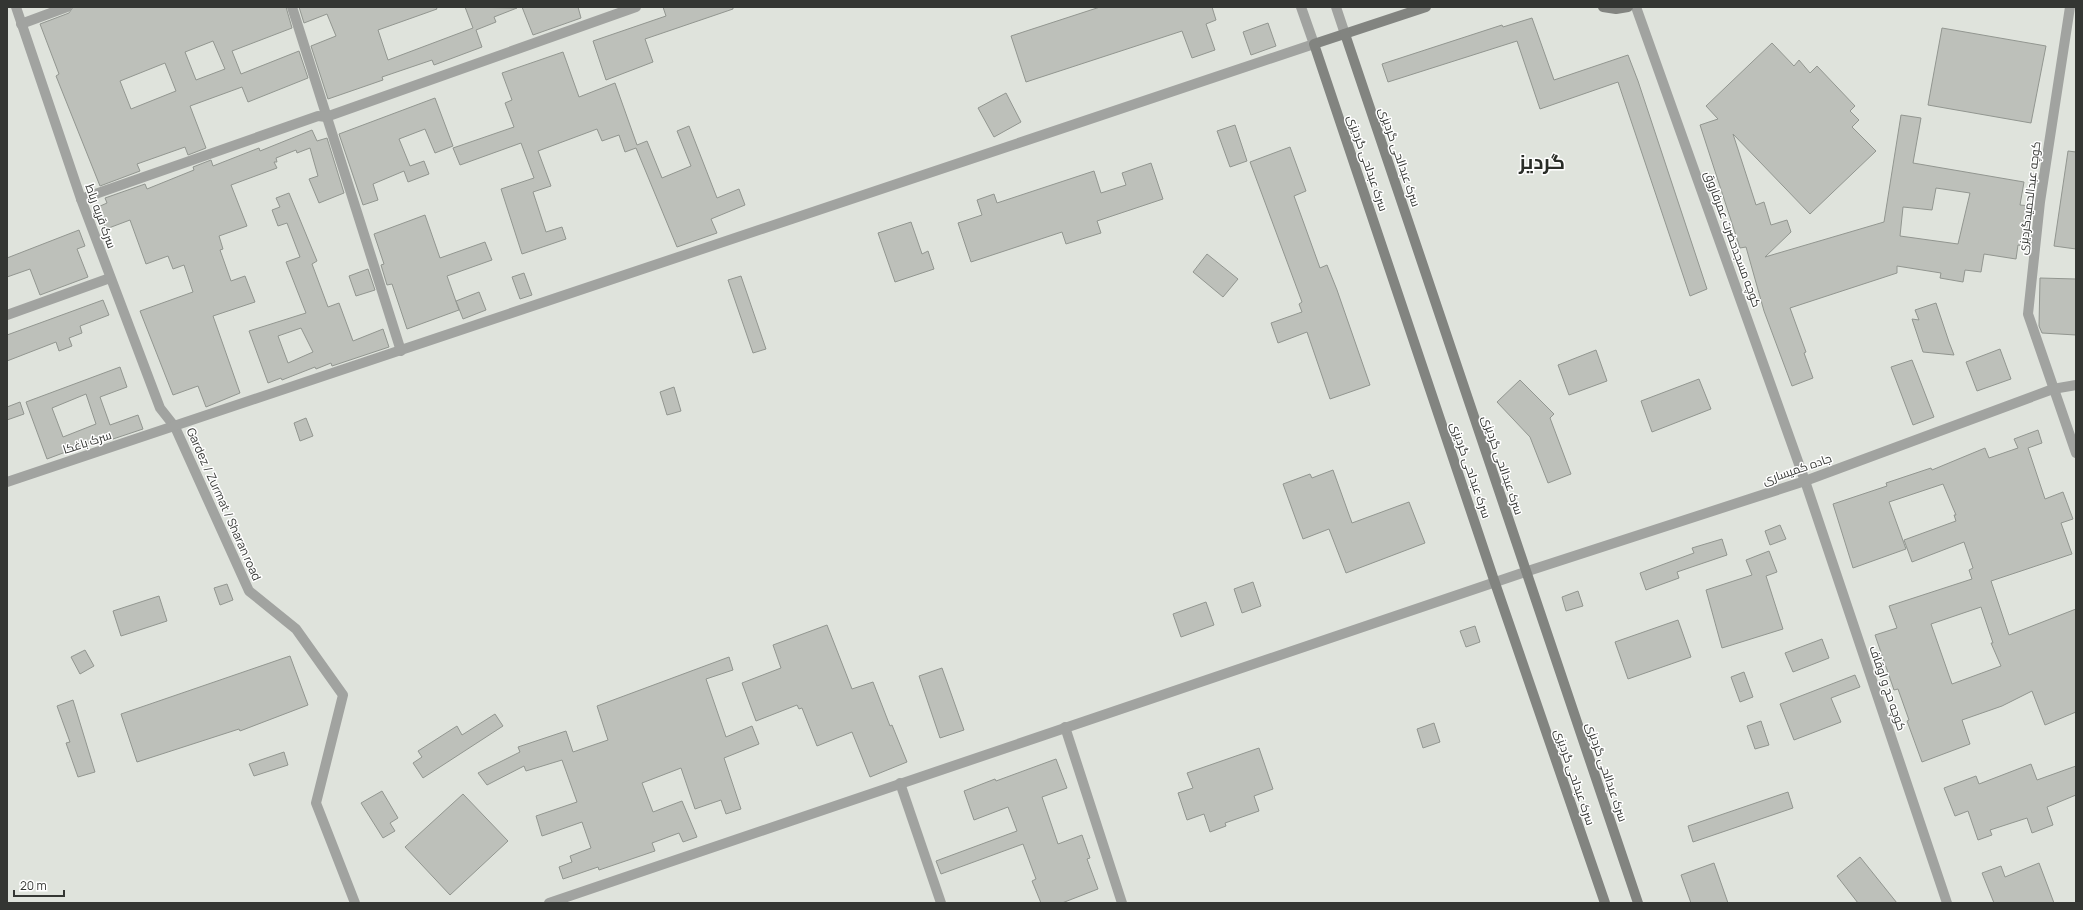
<svg xmlns="http://www.w3.org/2000/svg" width="2083" height="910" viewBox="0 0 2083 910" font-family="Manrope,Cairo,sans-serif">
<style>
.building{fill:#bdc0ba;stroke:#929690;fill-rule:evenodd}
.lines{fill:none;stroke-linecap:round;stroke-linejoin:round}
.minor{stroke:#a1a3a0;stroke-width:10}
.tertiary{stroke:#a1a3a0;stroke-width:10}
.secondary{stroke:#828480;stroke-width:10}
.labels{text-anchor:middle;dominant-baseline:central;stroke-width:3;stroke-linejoin:round;paint-order:stroke}
.street-label{font-size:12px;fill:#343633;stroke:#fff}
.town-label{font-size:20px;font-weight:bold;fill:#2a2d28;stroke:#fff}
</style>
<rect width="100%" height="100%" fill="#dfe3dc"/>
<g class="building">
<path d="M73,7H286L292,28L232,51L241,74L299,51L308,78L248,102L242,87L190,106L206,148L188,155L185,147L137,164L140,171L100,186L56,76L59,74L40,24L69,13ZM213,41L225,69L196,80L185,52ZM165,63L176,91L131,109L120,81Z"/>
<path d="M299,7H436L437,9L378,30L388,60L473,28L465,7L517,8L494,17L496,22L476,30L482,47L434,65L432,60L382,77L383,80L328,99L311,46L336,36L327,14L304,23Z"/>
<path d="M522,7H578L581,18L533,35Z"/>
<path d="M663,7H733V9L645,39L653,62L606,80L593,41L666,16Z"/>
<path d="M1100,7H1212L1216,20L1206,24L1215,50L1192,58L1182,31L1026,82L1011,36Z"/>
<path d="M1532,18L1554,80L1628,55L1638,81L1707,289L1690,296L1618,82L1540,109L1517,41L1388,82L1382,64L1502,25L1503,27Z"/>
<path d="M1268,23L1276,46L1251,55L1243,32Z"/>
<path d="M1942,28L2046,46L2031,123L1928,105Z"/>
<path d="M1772,43L1794,66L1799,60L1810,73L1817,66L1855,106L1850,111L1859,120L1852,127L1876,151L1810,214L1733,134L1756,205L1764,202L1771,225L1787,220L1791,232L1765,257L1884,222L1901,115L1921,118L1913,163L2024,182L2020,205L2031,206L2024,246L2018,245L2016,259L1984,254L1981,272L1965,270L1963,282L1940,278L1941,273L1897,266V273L1790,308L1806,352L1804,353L1813,378L1792,386L1764,311L1746,247L1740,248L1700,125L1718,119L1706,106ZM1936,188L1970,193L1958,244L1900,236L1903,207L1932,210Z"/>
<path d="M563,52L579,97L615,83L637,145L647,141L662,178L691,166L677,131L689,126L717,198L739,189L745,205L711,219L717,233L677,247L636,148L625,152L619,135L602,141L597,129L538,151L551,186L533,192L546,232L562,227L566,239L522,254L501,189L534,178L521,143L460,165L453,148L514,127L505,103L512,100L502,73Z"/>
<path d="M1006,93L1021,122L994,137L978,108Z"/>
<path d="M435,98L453,146L435,153L425,129L399,139L410,166L424,161L429,174L408,182L404,171L373,184L378,200L363,205L339,134Z"/>
<path d="M1235,125L1247,161L1230,167L1217,131Z"/>
<path d="M312,130L317,141L327,138L344,193L319,203L309,179L318,176L310,148L297,153L296,150L276,158L277,162H274L277,168L231,185L247,226L219,236L223,249L220,250L231,281L245,276L255,302L213,316L240,393L206,407L198,386L173,395L140,311L193,292L184,265L173,269L168,256L146,264L130,220L106,229L98,207L107,203L105,198L145,184L147,189L194,170L193,167L211,160L213,166L259,148L260,151Z"/>
<path d="M1290,147L1306,191L1294,196L1320,268L1327,265L1337,290L1370,385L1330,399L1307,332L1278,343L1271,323L1302,312L1299,304L1302,302L1250,162Z"/>
<path d="M2068,151L2076,152V249L2054,246Z"/>
<path d="M1151,163L1163,199L1097,221L1101,233L1066,244L1062,232L971,262L958,223L982,215L977,200L994,194L997,203L1094,171L1101,193L1126,185L1122,173Z"/>
<path d="M289,193L317,261L312,264L328,307L339,303L353,341L383,329L389,347L332,366L331,363L316,369L315,367L282,380L281,378L268,383L249,331L306,313L286,262L300,257L287,223L278,226L272,210L280,207L276,198ZM301,328L313,352L288,363L278,336Z"/>
<path d="M425,215L440,258L485,242L492,260L447,276L459,310L407,329L392,284L387,285L381,265L384,264L374,234Z"/>
<path d="M911,222L922,254L928,251L934,269L895,282L878,233Z"/>
<path d="M79,230L85,246L77,249L88,277L40,295L30,269L7,277V258Z"/>
<path d="M1207,254L1238,279L1223,297L1193,272Z"/>
<path d="M368,269L375,290L356,296L349,276Z"/>
<path d="M524,273L532,295L520,299L512,277Z"/>
<path d="M741,276L766,349L753,353L728,280Z"/>
<path d="M2040,278L2076,279V335L2042,333L2039,326Z"/>
<path d="M479,292L486,310L463,319L456,301Z"/>
<path d="M103,300L109,315L80,326L82,333L69,338L72,346L59,351L56,342L7,361V335Z"/>
<path d="M1936,303L1949,342L1954,355L1923,352L1912,319L1919,320L1915,310Z"/>
<path d="M2000,349L2011,379L1977,391L1966,362Z"/>
<path d="M1596,350L1607,381L1569,395L1558,365Z"/>
<path d="M1912,360L1934,417L1913,425L1891,367Z"/>
<path d="M120,367L127,387L100,397L110,425L138,415L143,429L104,442L103,438L47,459L26,402ZM86,394L96,424L63,437L52,408Z"/>
<path d="M1699,379L1711,409L1652,432L1641,401Z"/>
<path d="M1520,380L1554,414L1550,418L1571,474L1548,483L1530,437L1497,402Z"/>
<path d="M674,387L681,411L667,415L660,392Z"/>
<path d="M20,402L24,414L7,420V407Z"/>
<path d="M306,418L313,436L300,441L294,423Z"/>
<path d="M2038,430L2042,443L2028,448L2045,499L2063,492L2073,519L2061,523L2072,554L1991,581L2009,635L2076,609V712L2045,725L2032,691L2002,706L1962,720L1970,744L1922,762L1907,721L1909,720L1898,689L1894,690L1875,635L1897,628L1889,606L1972,579L1969,570L1973,568L1964,542L1912,562L1904,540L1956,521L1954,515H1956L1943,484L1889,502L1906,549L1853,568L1833,504L1887,486L1886,483L1931,468L1932,470L1985,448L1989,458L2018,448L2014,439ZM1981,607L1993,643H1991L2001,666L1952,684L1931,624Z"/>
<path d="M1333,470L1352,523L1409,502L1425,543L1346,573L1329,529L1303,539L1283,484L1310,474L1312,478Z"/>
<path d="M1780,525L1786,539L1770,545L1765,531Z"/>
<path d="M1722,539L1727,555L1677,572L1679,578L1646,590L1640,573L1694,553L1692,548Z"/>
<path d="M1769,551L1777,572L1766,576L1783,629L1722,648L1706,590L1752,575L1746,560Z"/>
<path d="M1253,582L1261,606L1242,613L1234,589Z"/>
<path d="M227,584L233,600L220,605L214,588Z"/>
<path d="M1578,591L1583,606L1566,611L1562,597Z"/>
<path d="M159,596L167,621L121,636L113,611Z"/>
<path d="M1206,602L1214,625L1181,637L1173,614Z"/>
<path d="M1678,620L1691,657L1628,679L1615,642Z"/>
<path d="M827,625L852,689L873,682L890,726L892,725L907,762L870,777L852,732L817,746L802,708L799,709L797,705L756,721L742,683L781,668L773,645Z"/>
<path d="M1475,626L1480,642L1466,647L1460,631Z"/>
<path d="M1822,639L1829,658L1793,672L1785,653Z"/>
<path d="M85,650L94,666L80,674L71,657Z"/>
<path d="M290,656L308,705L240,731L239,729L137,762L121,714Z"/>
<path d="M729,657L733,670L706,679L726,737L752,726L759,744L724,758L741,809L726,814L721,800L695,809L681,768L642,783L653,812L682,801L697,837L683,842L679,833L652,843L655,851L599,870L598,867L563,879L559,867L572,862L570,856L591,848L582,822L542,836L536,816L577,802L562,760L526,771L524,766L487,785L478,773L520,752L518,747L566,731L573,752L608,740L597,706Z"/>
<path d="M942,668L964,730L940,738L919,676Z"/>
<path d="M1744,672L1753,697L1740,702L1731,677Z"/>
<path d="M1855,675L1860,687L1831,698L1841,722L1794,740L1780,704Z"/>
<path d="M73,700L95,772L78,777L66,743L70,742L57,706Z"/>
<path d="M495,714L503,726L423,778L413,763L422,757L418,751L457,726L462,735Z"/>
<path d="M1761,721L1769,745L1755,749L1747,726Z"/>
<path d="M1434,723L1440,742L1423,748L1417,729Z"/>
<path d="M1259,748L1273,789L1254,796L1259,811L1225,823L1226,826L1210,832L1204,814L1187,820L1178,793L1193,788L1187,773Z"/>
<path d="M284,752L288,765L254,776L249,764Z"/>
<path d="M1056,759L1067,788L1042,797L1058,844L1082,835L1090,858L1087,859L1098,889L1062,903H1041L1032,881L1036,879L1023,844L941,874L936,861L1017,831L1008,807L974,820L964,791L995,779L996,781Z"/>
<path d="M2031,764L2037,780L2076,766V795L2047,807L2053,825L2032,833L2027,818L1990,830L1992,835L1978,840L1968,811L1955,816L1944,788L1976,776L1979,784Z"/>
<path d="M382,791L398,818L390,823L395,831L383,838L361,803Z"/>
<path d="M1788,792L1793,808L1693,842L1688,826Z"/>
<path d="M463,794L508,841L450,895L405,847Z"/>
<path d="M1860,857L1897,903H1858L1837,876Z"/>
<path d="M1714,863L1728,903H1691L1681,875Z"/>
<path d="M2039,863L2054,903H1994L1982,873L2001,866L2005,877Z"/>
</g>
<g class="lines">
<g class="minor">
<path d="M292,7L401,351"/>
<path d="M1301,7L1314,44"/>
<path d="M1336,7L1345,34"/>
<path d="M1636,7L1805,481L1947,903"/>
<path d="M2070,7L2040,202L2028,314L2076,453"/>
<path d="M21,24L67,7"/>
<path d="M81,199L318,116L326,117L636,7"/>
<path d="M7,315L110,278"/>
<path d="M1065,727L1122,903"/>
<path d="M900,783L941,903"/>
<path d="M549,903L1525,572L1805,481L2053,389L2076,385"/>
</g>
<g class="tertiary">
<path d="M16,7L81,199L160,408L175,427L249,591L296,629L343,695L316,803L355,903"/>
<path d="M7,482L1314,44"/>
</g>
<g class="secondary">
<path d="M1426,7L1314,44L1495,583L1605,903"/>
<path d="M1603,7L1616,9L1628,7"/>
<path d="M1345,34L1638,903"/>
</g>
</g>
<g class="labels">
<g class="street-label">
<text transform="translate(1400 157) rotate(71)">سرک عبدالحی گردیزی</text>
<text transform="translate(1368 163) rotate(71)">سرک عبدلحی گردیزی</text>
<text transform="translate(2029 198) rotate(-83)">کوچه عبدالحمیدگردیزی</text>
<text transform="translate(101 216) rotate(70)">سرک قریه رباط</text>
<text transform="translate(1733 239) rotate(70)">کوچه مسجدحضرت عمرفاروق</text>
<text transform="translate(87 442) rotate(-18)">سرک باغکا</text>
<text transform="translate(1503 465) rotate(71)">سرک عبدالحی گردیزی</text>
<text transform="translate(1797 469) rotate(-19)">جاده کمیساری</text>
<text transform="translate(1471 470) rotate(71)">سرک عبدلحی گردیزی</text>
<text transform="translate(224 504) rotate(66)">Gardez / Zurmat / Sharan road</text>
<text transform="translate(1888 688) rotate(71)">کوچه حج و اوقاف</text>
<text transform="translate(1607 772) rotate(71)">سرک عبدالحی گردیزی</text>
<text transform="translate(1575 777) rotate(71)">سرک عبدلحی گردیزی</text>
</g>
<g class="town-label">
<text x="1542" y="161">گردیز</text>
</g>
</g>
<rect width="2083" height="910" fill="none" stroke="#343633" stroke-width="16"/>
<path d="M14 890v6h50v-6" fill="none" stroke="#343633" stroke-width="2"/>
<text x="20" y="890" font-size="12" fill="#343633" stroke="#ffffff" stroke-width="3" paint-order="stroke">20 m</text>
</svg>
